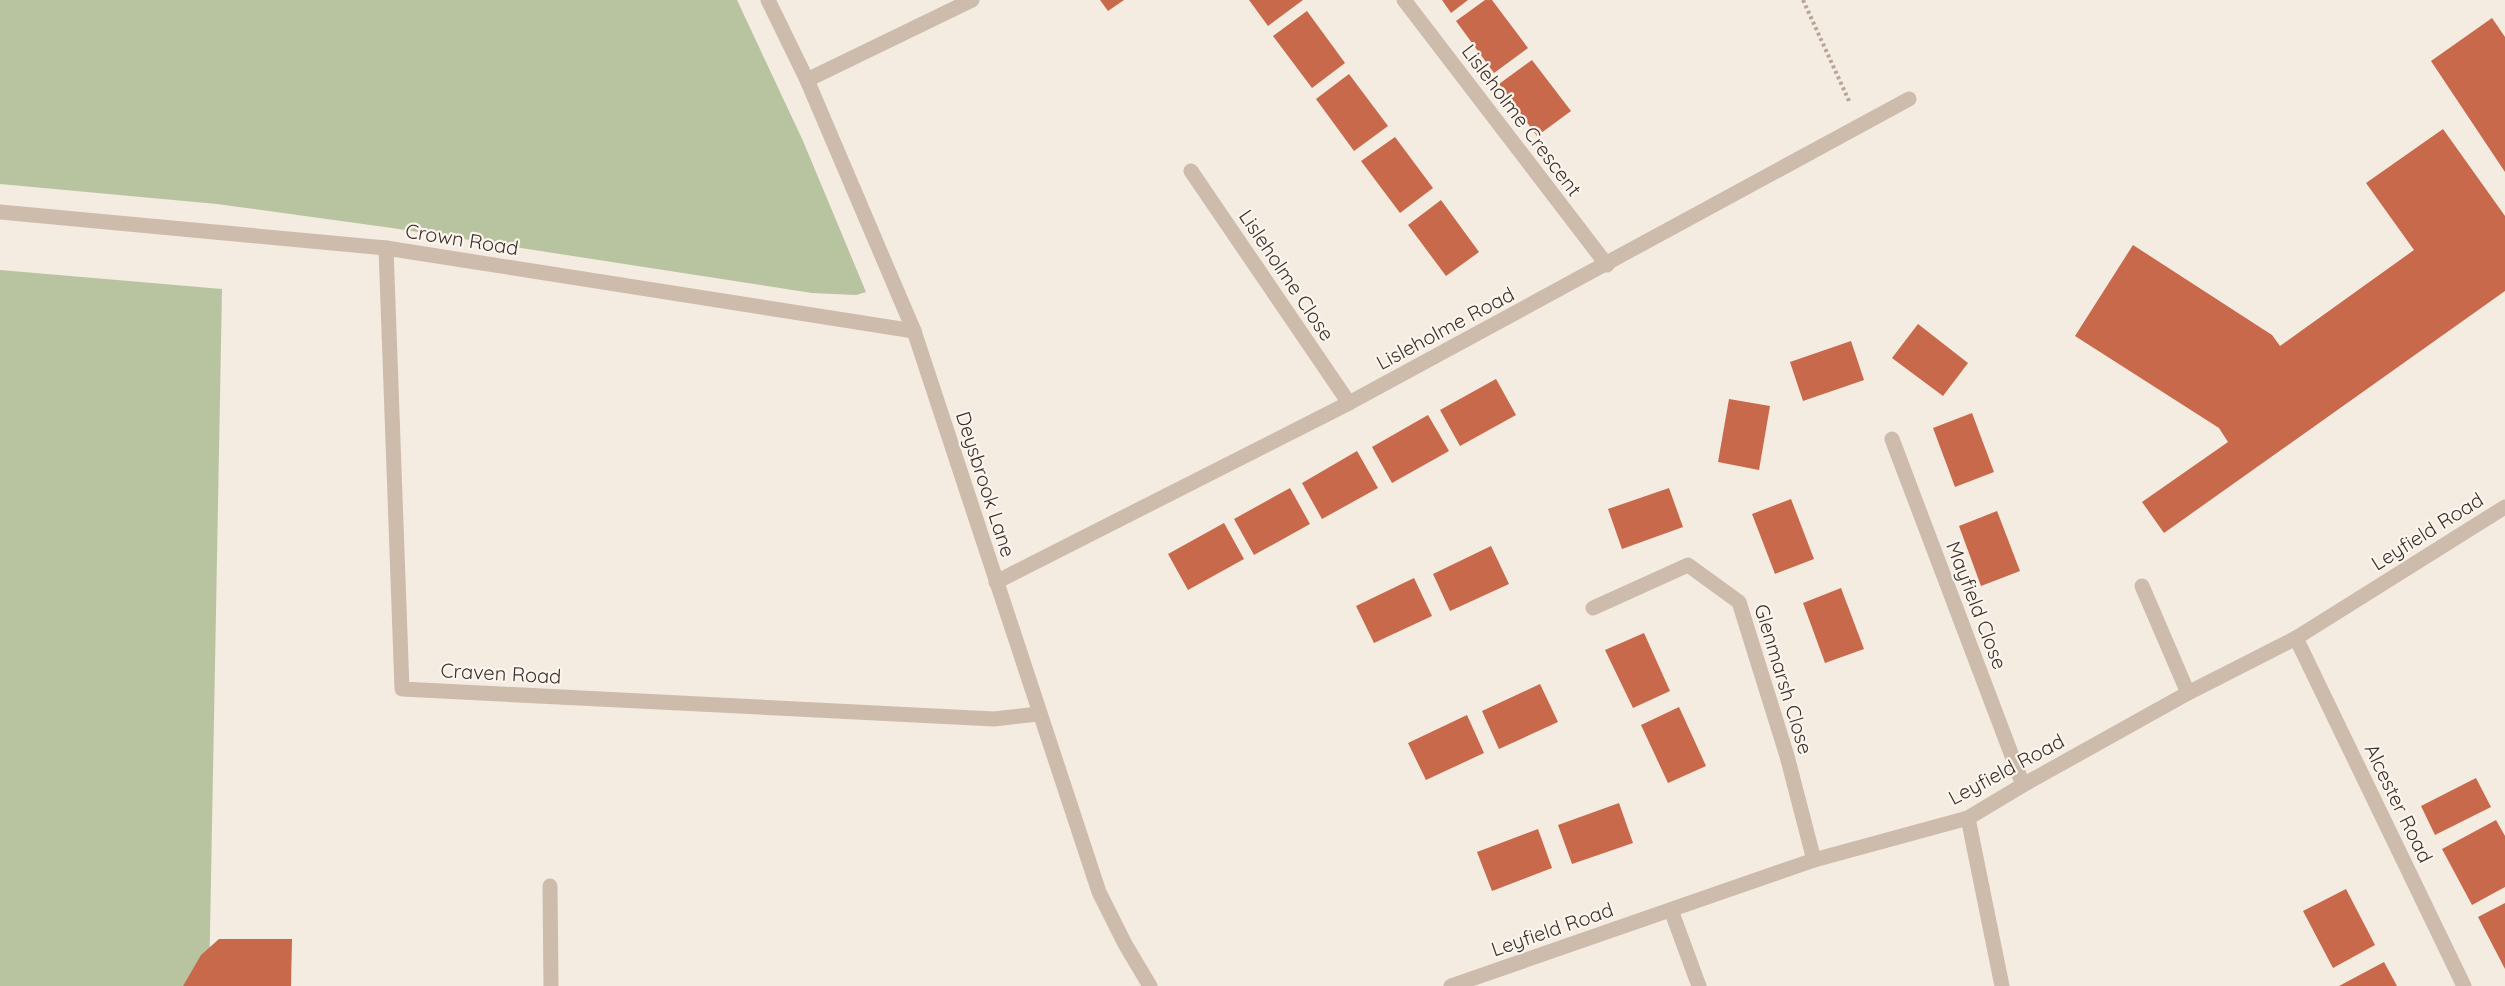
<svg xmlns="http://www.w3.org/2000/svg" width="2505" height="986" viewBox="0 0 2505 986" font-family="Quicksand,sans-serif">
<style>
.green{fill:#b8c4a0}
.building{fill:#c8694b}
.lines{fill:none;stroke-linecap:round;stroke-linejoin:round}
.path{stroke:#b9a596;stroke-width:4;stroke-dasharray:3 3;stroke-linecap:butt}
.service{stroke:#cdbbac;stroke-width:15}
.minor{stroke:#cdbbac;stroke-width:15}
.tertiary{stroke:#cdbbac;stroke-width:15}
.labels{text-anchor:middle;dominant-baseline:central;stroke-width:4.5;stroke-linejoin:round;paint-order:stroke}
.street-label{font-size:20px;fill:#3b302b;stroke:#fbf5ee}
</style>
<rect width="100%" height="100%" fill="#f4ebe1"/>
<g class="green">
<path d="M0,0H737L803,141L866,292L856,295L812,293L392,228L217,204L0,184Z"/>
<path d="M0,270L222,289L209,986H0Z"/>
</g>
<g class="building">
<path d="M1100,0H1124L1108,11Z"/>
<path d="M1249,0H1303L1268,26Z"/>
<path d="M1442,0H1468L1451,13Z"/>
<path d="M1485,0H1492L1528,48L1494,73L1456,21Z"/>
<path d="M1307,11L1345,63L1312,88L1273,36Z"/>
<path d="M2492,18L2505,37V172L2431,61Z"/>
<path d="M1532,60L1571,111L1537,136L1499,84Z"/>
<path d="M1349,74L1388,126L1354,151L1316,99Z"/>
<path d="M2443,129L2505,216V291L2164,533L2142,502L2228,442L2219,428L2075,336L2133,245L2272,335L2280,346L2414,250L2366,183Z"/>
<path d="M1395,137L1433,188L1400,213L1361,161Z"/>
<path d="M1441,200L1479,252L1446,276L1408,225Z"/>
<path d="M1918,324L1968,363L1943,396L1892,358Z"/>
<path d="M1851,341L1864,380L1803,401L1790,362Z"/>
<path d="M1496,379L1516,415L1460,446L1440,410Z"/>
<path d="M1729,399L1770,406L1759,470L1718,462Z"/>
<path d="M1972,413L1994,472L1955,487L1933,428Z"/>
<path d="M1428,415L1449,451L1392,483L1372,447Z"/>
<path d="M1357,451L1378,488L1322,519L1302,483Z"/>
<path d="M1290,488L1310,524L1254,555L1234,519Z"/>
<path d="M1669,488L1683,527L1622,549L1608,509Z"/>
<path d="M1791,499L1814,559L1775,574L1752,514Z"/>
<path d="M1997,511L2020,571L1981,586L1959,526Z"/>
<path d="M1224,523L1244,559L1188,590L1168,554Z"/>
<path d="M1491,546L1509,584L1450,611L1433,574Z"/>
<path d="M1414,578L1432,616L1374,643L1356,606Z"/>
<path d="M1841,588L1864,649L1825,663L1803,603Z"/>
<path d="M1644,633L1670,691L1633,708L1605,650Z"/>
<path d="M1540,684L1558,722L1499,749L1482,711Z"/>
<path d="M1679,707L1706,766L1668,783L1641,725Z"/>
<path d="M1467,715L1484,753L1426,780L1408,743Z"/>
<path d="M2476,778L2491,807L2435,835L2421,806Z"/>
<path d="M1619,803L1633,843L1572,864L1558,825Z"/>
<path d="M2496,820L2505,836V887L2472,905L2442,849Z"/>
<path d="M1538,829L1552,868L1492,891L1477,852Z"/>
<path d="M2346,889L2375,945L2333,968L2303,911Z"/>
<path d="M2505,903V969L2478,917Z"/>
<path d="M219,939H292L291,986H183L201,955Z"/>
<path d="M2384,962L2397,986H2339Z"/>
</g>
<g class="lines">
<path class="path" d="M1803,0L1850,103"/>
<path class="service" d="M2142,586L2188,693"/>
<g class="minor">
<path d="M768,0L807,80L914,331L1099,892L1125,944L1150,986"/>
<path d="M1404,0L1607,265"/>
<path d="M807,80L972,0"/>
<path d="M1191,171L1349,403"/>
<path d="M0,212L386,248L914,331"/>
<path d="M386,248L402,689L994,719L1038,714"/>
<path d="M1892,439L2023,785"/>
<path d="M996,582L1349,403L1909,99"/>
<path d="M1593,608L1688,565L1739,602L1787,756L1814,860"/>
<path d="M2296,638L2464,986"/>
<path d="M1968,818L2002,986"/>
<path d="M550,886L551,986"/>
<path d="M1671,910L1699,986"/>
</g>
<path class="tertiary" d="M1451,986L1814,860L1968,818L2023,785L2188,693L2296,638L2505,507"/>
</g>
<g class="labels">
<g class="street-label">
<text transform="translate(1522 120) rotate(53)">Lisleholme Crescent</text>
<text transform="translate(462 239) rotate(9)">Crown Road</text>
<text transform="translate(1287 275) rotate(56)">Lisleholme Close</text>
<text transform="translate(1445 328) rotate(-28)">Lisleholme Road</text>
<text transform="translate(986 484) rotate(72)">Deysbrook Lane</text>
<text transform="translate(2427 531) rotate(-32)">Leyfield Road</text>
<text transform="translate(1977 605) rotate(69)">Mayfield Close</text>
<text transform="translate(501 673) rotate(3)">Craven Road</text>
<text transform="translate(1784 679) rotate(73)">Glenmarsh Close</text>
<text transform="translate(2006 769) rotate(-28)">Leyfield Road</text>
<text transform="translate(2399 803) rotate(64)">Alcester Road</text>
<text transform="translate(1552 929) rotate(-19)">Leyfield Road</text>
</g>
</g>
</svg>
